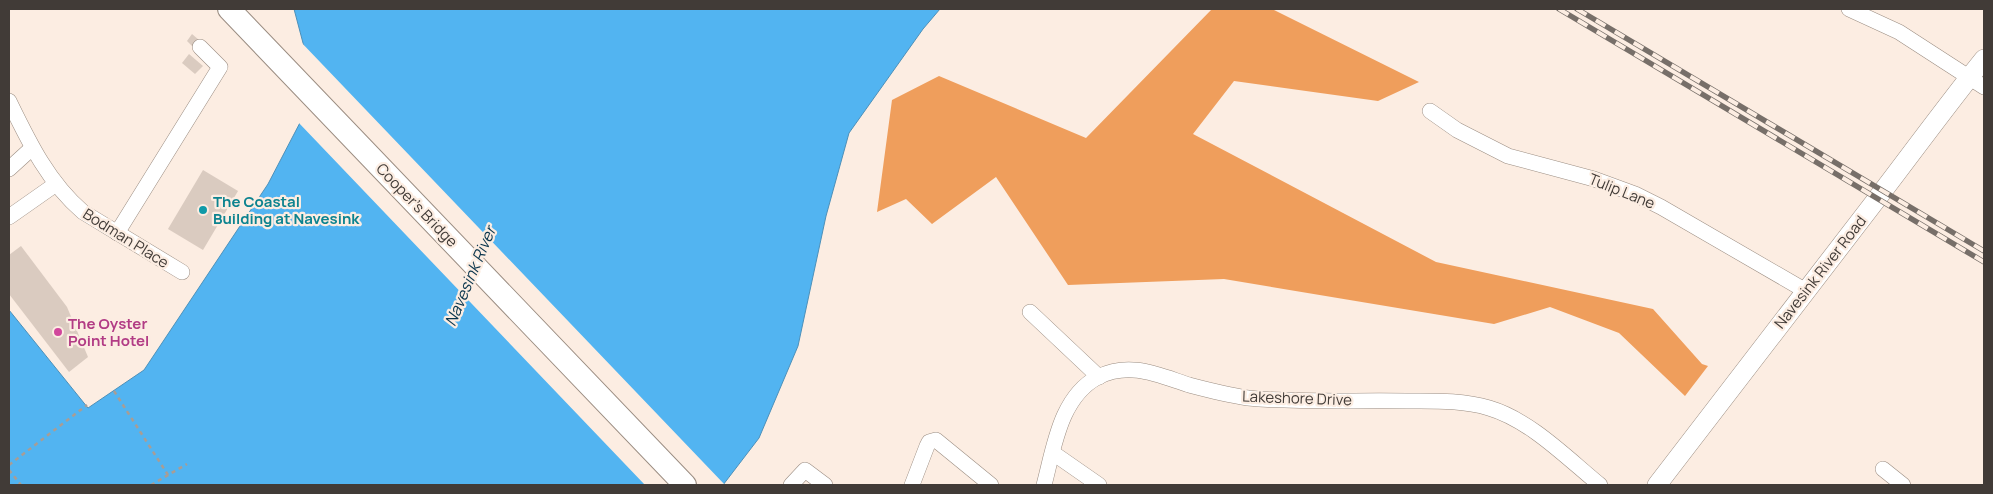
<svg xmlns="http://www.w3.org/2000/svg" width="1993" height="494" viewBox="0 0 1993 494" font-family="Manrope,sans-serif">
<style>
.forest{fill:#ef9e5c}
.water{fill:#52b4f1;stroke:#4d90b9}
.pier{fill:#fcede2}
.building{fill:#dacbc0}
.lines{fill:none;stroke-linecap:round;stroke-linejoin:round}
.minor-casing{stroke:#9b8d82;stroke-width:16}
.major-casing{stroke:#9b8d82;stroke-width:20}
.highway-casing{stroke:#9b8d82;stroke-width:24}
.path{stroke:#a89d95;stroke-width:2.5;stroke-dasharray:4 4;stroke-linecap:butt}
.minor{stroke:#fff;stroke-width:15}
.major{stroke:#fff;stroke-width:19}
.highway{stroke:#fff;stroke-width:22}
.rail-casing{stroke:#776f69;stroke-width:5.5}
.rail{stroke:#fcede2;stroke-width:4;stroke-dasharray:11;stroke-linecap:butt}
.culture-dot{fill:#0f9aa8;stroke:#fcede2;stroke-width:2}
.hotel-dot{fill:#d1479c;stroke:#fcede2;stroke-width:2}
.labels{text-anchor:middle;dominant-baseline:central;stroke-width:4.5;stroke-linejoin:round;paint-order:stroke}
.street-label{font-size:15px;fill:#413b37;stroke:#fcede2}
.culture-label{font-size:15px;font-weight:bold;fill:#0d838f;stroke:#fcede2;text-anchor:start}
.hotel-label{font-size:15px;font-weight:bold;fill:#b23c85;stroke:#fcede2;text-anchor:start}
.water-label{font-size:16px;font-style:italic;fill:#09354d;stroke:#fcede2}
</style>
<rect width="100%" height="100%" fill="#fcede2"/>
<path class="forest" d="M1212,9H1272L1419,82L1378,101L1234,81L1193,134L1436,262L1653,309L1702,364L1708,366L1685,396L1619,333L1550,307L1494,324L1224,279L1068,285L996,177L932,224L906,199L877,212L892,100L939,76L1086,138Z"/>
<path class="water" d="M294,9H940L923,29L849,133L826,216L798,346L759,438L723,485H9V310L88,408L144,370L268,184L316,92Z"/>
<path class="pier" d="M299,40L725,485H645L298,122L313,92Z"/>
<g class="building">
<path d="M192,34L199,40L193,47L187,41Z"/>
<path d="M189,54L203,66L195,74L182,63Z"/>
<path d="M203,170L238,191L203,250L168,229Z"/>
<path d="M21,246L67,307L88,357L69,372L9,294V255Z"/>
</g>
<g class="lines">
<defs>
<g id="minor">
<path d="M1849,9L1899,32L1984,87"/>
<path d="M9,101C29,142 48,182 83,212L182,272"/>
<path d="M1430,111L1457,130L1508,156L1594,179L1635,194L1661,207L1806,291"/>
<path d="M9,169L32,148"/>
<path d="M9,217L56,184"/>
<path d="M117,233L220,67L200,47"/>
<path d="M1030,312L1099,377"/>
<path d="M1053,453L1099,485"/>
<path d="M1883,469L1903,485"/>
<path d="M791,485L805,470L825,485"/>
<path d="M912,485L927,446L929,442L936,440L991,485"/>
<path d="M1044,485C1054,448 1060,397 1098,377C1130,361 1158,375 1189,385C1208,390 1228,395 1248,398C1300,403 1354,400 1407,401C1434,401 1463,400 1489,408C1530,420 1567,458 1600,485"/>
</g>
<path id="major" d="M1657,485C1730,390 1803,295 1876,200C1912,153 1947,105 1984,59"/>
<path id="highway" d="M229,9L685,485"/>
</defs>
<use href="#minor" class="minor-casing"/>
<use href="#major" class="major-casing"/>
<use href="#highway" class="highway-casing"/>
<g class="path">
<path d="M114,391L168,475"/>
<path d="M9,465L87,405"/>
<path d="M9,470L21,485"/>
<path d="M151,485L187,464"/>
</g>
<use href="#minor" class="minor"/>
<use href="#major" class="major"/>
<use href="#highway" class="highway"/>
<defs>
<g id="rail">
<path d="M1559,9L1984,262"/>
<path d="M1577,9L1984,251"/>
</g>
</defs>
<use href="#rail" class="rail-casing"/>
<use href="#rail" class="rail"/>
</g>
<circle class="culture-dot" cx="203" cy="210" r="5"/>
<circle class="hotel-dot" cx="58" cy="332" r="5"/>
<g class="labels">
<g class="street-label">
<text transform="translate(1622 191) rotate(22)">Tulip Lane</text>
<text transform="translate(417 205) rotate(46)">Cooper's Bridge</text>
<text transform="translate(126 238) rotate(32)">Bodman Place</text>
<text transform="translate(1820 272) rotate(-52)">Navesink River Road</text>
<text transform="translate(1297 398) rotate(2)">Lakeshore Drive</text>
</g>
<g class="culture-label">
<text x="213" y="201">The Coastal<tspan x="213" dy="17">Building at Navesink</tspan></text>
</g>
<g class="hotel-label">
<text x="68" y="323">The Oyster<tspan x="68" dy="17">Point Hotel</tspan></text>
</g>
<g class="water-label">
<text transform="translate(470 276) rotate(-67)">Navesink River</text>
</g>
</g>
<rect width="1993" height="494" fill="none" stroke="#413b37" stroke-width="20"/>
</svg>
